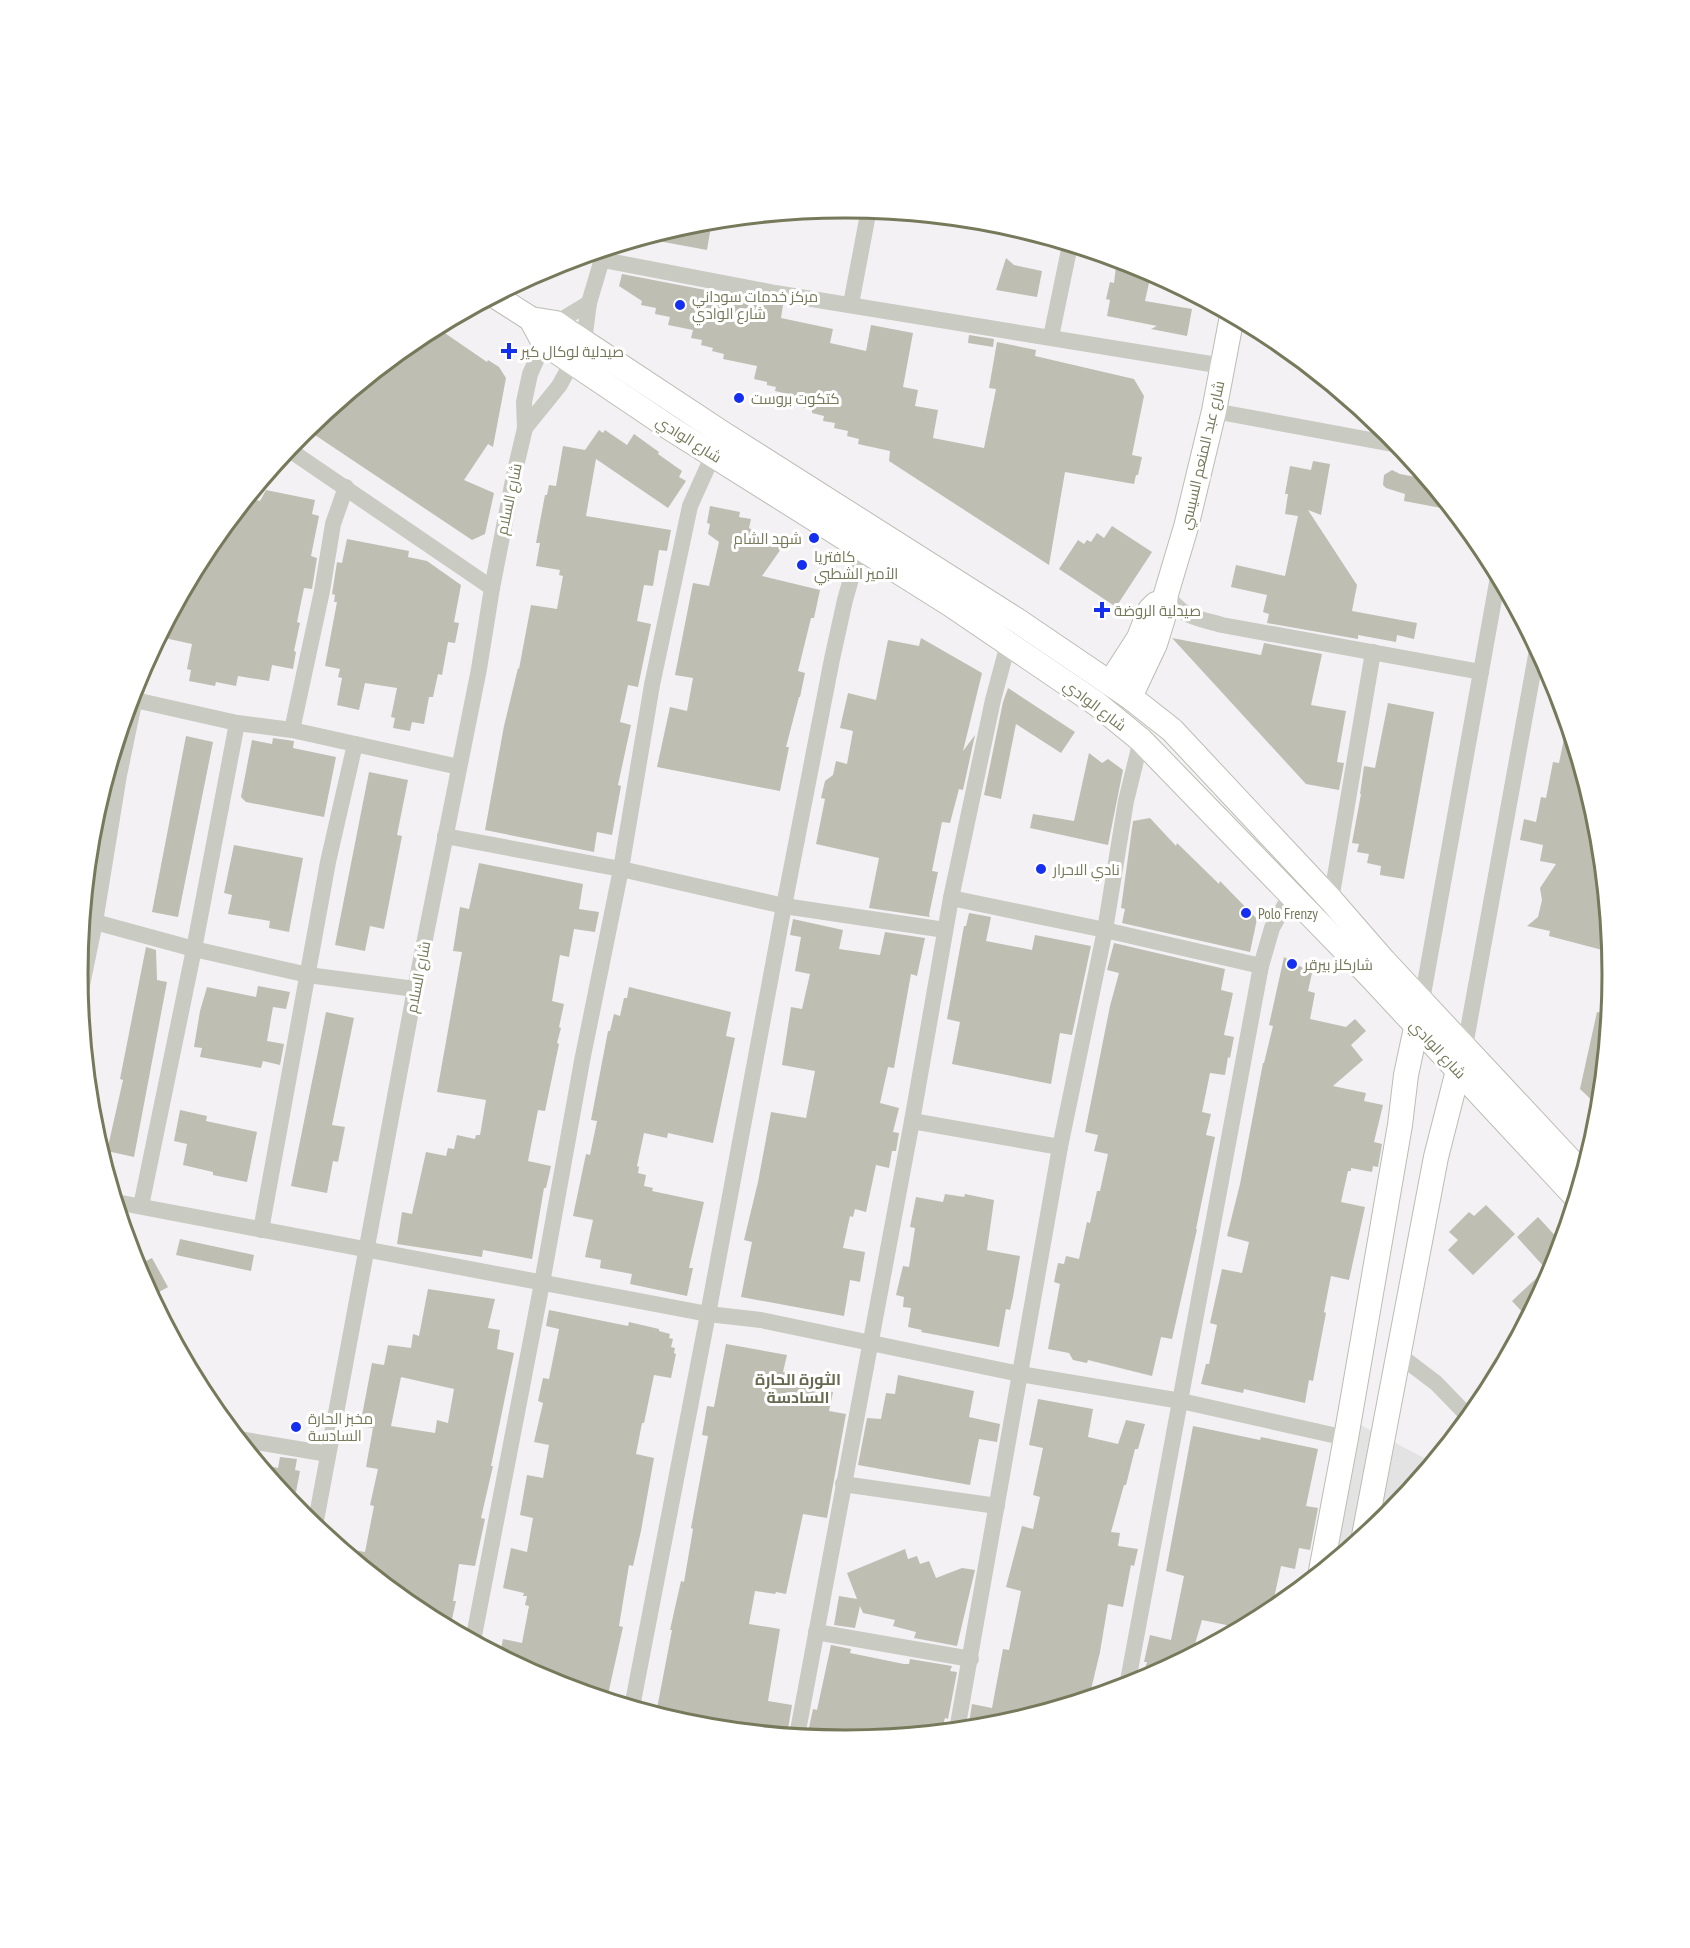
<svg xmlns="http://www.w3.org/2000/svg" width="1690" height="1948" viewBox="0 0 1690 1948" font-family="'PT Sans Narrow',Cairo,sans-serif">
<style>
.built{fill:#e4e3e3}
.building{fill:#bebeb2;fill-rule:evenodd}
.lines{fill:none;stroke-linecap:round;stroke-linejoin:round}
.secondary-casing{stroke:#bbbdb2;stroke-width:26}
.street{stroke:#c9cac2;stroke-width:16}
.secondary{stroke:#fff;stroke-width:24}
.poi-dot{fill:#152ff1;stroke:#fff;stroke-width:2}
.labels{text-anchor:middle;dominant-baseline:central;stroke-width:6;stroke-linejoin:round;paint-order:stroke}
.poi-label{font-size:15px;fill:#76795a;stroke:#fff;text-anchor:start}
.street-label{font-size:15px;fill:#76795a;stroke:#fff}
.neighbourhood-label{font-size:16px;font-weight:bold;fill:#676950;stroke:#fff}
.rim{fill:none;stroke:#76795a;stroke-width:3}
</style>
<rect width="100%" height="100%" fill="#f4f1f5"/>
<path class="built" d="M1355,1422L1432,1462L1387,1517L1330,1563Z"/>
<g class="building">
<path d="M712,220L707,250L642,238L696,222Z"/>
<path d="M1006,258L1014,265L1042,271L1037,297L996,290Z"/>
<path d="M1116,267L1151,274L1145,301L1192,309L1187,336L1151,329L1157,326L1107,316L1110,300L1106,299L1110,282L1114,283Z"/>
<path d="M622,274L783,305L781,318L833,329L830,343L866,351L871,325L913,333L903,387L918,390L915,406L938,410L933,438L984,448L996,389L989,388L997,342L1036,350L1035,356L1134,379L1144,396L1132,455L1142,457L1138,475H1136L1134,484L1065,472L1049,565L889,461L890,451L858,444L859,439L847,436L848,431L834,428L835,423L823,421L824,416L812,413V409L798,406L799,401L787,398L788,394L775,391L776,387L767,385V382L754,379L757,366L723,359L724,354L712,351L713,348L701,345L702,340L691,338L693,330L668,325L670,317L655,314L656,308L641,305L642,301L619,286Z"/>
<path d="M436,327L487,362L488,360L499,367L506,378L493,447L488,444L464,480L494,493L485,534L472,540L306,429L419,336Z"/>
<path d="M969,335L994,339L993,347L968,343Z"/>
<path d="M599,430L603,433L605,430L627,445L634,434L659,452L658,454L682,471L679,477L686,481L668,508L596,459L586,516L671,530L667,551L659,550L653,586L644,585L637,621L651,624L638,687L628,685L620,722L631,725L618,785L621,786L612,835L597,832L594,852L485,830L504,726L518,668L519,669L531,605L557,609L563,576L559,575L560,570L536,566L540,543H536L545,495H547L549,485L556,486L563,446L585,450Z"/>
<path d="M1313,461L1330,464L1321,515L1308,510L1357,585L1352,611L1417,623L1414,639L1397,635L1396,642L1358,635V639L1267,623L1269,614L1263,612L1267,595L1231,587L1236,565L1285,576L1298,516L1285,514L1288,494H1285L1290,466L1311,470Z"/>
<path d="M1392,470L1400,474L1426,479L1452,510L1404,501L1405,494L1386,488L1383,485L1384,475Z"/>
<path d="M266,490L315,500L312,514L319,516L311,556L317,558L312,589L304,588L297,622L300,623L294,651L296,652L293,669L272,665L269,681L238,676L236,686L216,682L215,686L189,681L191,670L187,669L192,644L160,637L207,548L248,498L260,501Z"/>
<path d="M710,506L740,512L739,517L751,519L749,528L781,549L762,576L820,590L814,618H811L798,671L805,673L800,697H799L786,747H789L780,791L657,767L670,707L687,711L693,678L675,675L693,583L709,586L719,542L708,534L710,524L707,523Z"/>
<path d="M1112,526L1152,552L1116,607L1059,569L1078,540L1084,544L1087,540L1091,542L1097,533L1104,538Z"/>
<path d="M347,539L409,551L408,557L427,561L461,585L454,622L459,623L455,643L448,642L442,675L438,674L433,697H429L424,724L412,722L410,731L393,728L395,718L391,717L397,688L365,683L359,710L337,705L342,678L338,677L340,669L325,666L337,602H334L335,595L332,594L337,562L342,563Z"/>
<path d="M921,638L982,673L963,751L975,735L963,790L959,789L950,823L942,822L932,871L938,872L929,915L930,917L869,908L879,858L816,844L825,799L821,798L825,781L833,775L836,761L847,764L853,731L840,728L848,693L876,700L888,640L919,646Z"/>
<path d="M1172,638L1261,655L1264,643L1322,654L1311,705L1346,711L1337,762L1344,763L1339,790L1306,784Z"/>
<path d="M1008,688L1075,732L1061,753L1016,724L1001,799L984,795L1003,702Z"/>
<path d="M1388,703L1434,712L1404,879L1380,875L1381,866L1367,863L1369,854L1357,852L1359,844L1352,843L1361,794H1360L1364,766L1375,768Z"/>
<path d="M1567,724L1597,825L1610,952L1549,936L1550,931L1527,926L1538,917L1542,900L1540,888L1556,864L1540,861L1543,845L1520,840L1524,819L1536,822L1541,797L1546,798L1553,762L1559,763Z"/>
<path d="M186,736L213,742L178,917L152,912Z"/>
<path d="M273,738L294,741L293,748L336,757L324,817L246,802L241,797L252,740L272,744Z"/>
<path d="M1089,753L1102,763L1108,759L1123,770L1108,845L1030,828L1033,814L1074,821Z"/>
<path d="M369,772L408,780L397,835L402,836L384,929L370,926L365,951L335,945Z"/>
<path d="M1150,818L1176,846L1177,843L1219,884L1220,881L1257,919L1250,952L1122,923L1125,909L1121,908L1133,821Z"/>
<path d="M234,845L303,858L289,932L269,928L270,921L228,914L232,895L224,893Z"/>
<path d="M479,863L583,884L579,909L599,912L595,932L574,929L569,957L560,955L552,1001L564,1004L559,1027L561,1028L557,1043L559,1044L545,1111L538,1110L528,1161L551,1166L546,1188H544L532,1259L483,1250L482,1257L397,1244L402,1212L412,1214L426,1152L446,1156L448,1148L454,1149L457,1135L475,1139L476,1135H480L486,1100L437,1092L462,952L453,951L460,907L469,909Z"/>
<path d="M969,913L991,917L986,941L1032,950L1035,935L1091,946L1072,1035L1060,1033L1051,1084L952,1064L960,1022L947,1019L964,926H966Z"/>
<path d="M793,919L843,930L839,949L880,955L885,932L925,938L917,976L911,974L894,1068L888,1067L880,1103L899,1108L893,1132L899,1133L896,1151H892L889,1168L876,1165L866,1212L855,1209L853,1217L850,1216L843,1248L865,1252L860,1282L850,1280L844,1316L741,1297L752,1242L744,1240L758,1182L771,1112L806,1118L815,1071L782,1065L791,1007L802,1009L810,974L795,971L801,937L790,935Z"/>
<path d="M1114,943L1225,969L1221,990L1233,993L1224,1035L1234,1037L1230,1058L1228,1057L1225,1075L1210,1073L1202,1112L1211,1114L1206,1135L1215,1137L1196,1229H1197L1172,1339L1161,1337L1152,1376L1088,1360L1087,1363L1073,1360L1069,1353L1048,1349L1060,1284L1054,1282L1058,1263L1064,1264L1066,1256L1079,1259L1087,1222L1090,1223L1097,1191H1100L1108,1154L1094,1151L1098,1135L1085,1132L1110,1006L1119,973L1107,970Z"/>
<path d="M146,947L156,950L157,980L167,982L134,1157L107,1151L123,1080L120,1079Z"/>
<path d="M1284,957L1312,973L1308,991L1315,993L1310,1019L1346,1027L1355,1019L1366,1031L1351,1045L1363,1060L1333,1086L1366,1093L1364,1101L1383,1105L1374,1142L1382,1144L1378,1167L1373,1166L1372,1172L1351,1168V1171H1348L1341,1202L1365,1207L1349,1280L1331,1276L1324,1312L1326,1313L1313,1381L1309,1380L1305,1403L1244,1389L1243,1393L1201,1384L1206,1364H1209L1217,1325L1210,1323L1222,1269L1242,1273L1249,1242L1227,1236L1240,1184L1263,1063H1264L1273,1026L1269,1025Z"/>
<path d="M258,986L290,992L286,1009L273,1007L267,1041L284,1044L280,1065L263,1061L261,1068L200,1057L202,1048L194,1047L200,1011L207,987L256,997Z"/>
<path d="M629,987L731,1012L726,1036L735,1038L713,1143L668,1133L667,1138L644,1133L637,1166L639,1167L638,1173L646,1175L644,1186L653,1188L652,1191L704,1202L689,1268H693L687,1296L630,1284L632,1274L600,1268L601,1260L585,1257L593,1220L573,1216L586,1154L590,1155L597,1121L591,1120L608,1031H610L614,1014L620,1016L624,998H627Z"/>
<path d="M326,1012L354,1018L332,1125L345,1127L338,1162L333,1161L327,1193L291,1186Z"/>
<path d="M1597,1012L1608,1014L1599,1107L1580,1089Z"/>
<path d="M180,1110L207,1116L206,1121L257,1132L247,1182L213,1175V1172L183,1165L187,1144L174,1141Z"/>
<path d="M945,1194L964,1197L965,1194L994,1200L987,1250L1020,1256L1013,1297L1010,1310L1006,1309L999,1347L921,1332L922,1330L908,1327L911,1308L903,1307L904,1297L896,1295L903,1266L909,1267L915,1228L910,1227L916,1197L943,1202Z"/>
<path d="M1486,1205L1515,1234L1473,1275L1448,1250L1458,1240L1449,1232L1469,1212L1474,1216Z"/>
<path d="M1538,1217L1561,1242L1553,1268L1527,1317L1512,1301L1546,1269L1517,1237Z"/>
<path d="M180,1239L254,1255L251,1271L176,1255Z"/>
<path d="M152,1258L168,1287L152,1296L136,1266Z"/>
<path d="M428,1289L495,1299L488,1328L500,1330L497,1349L514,1353L491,1466H493L481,1518L485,1519L475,1566L459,1564L453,1601H456L450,1628L419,1612L341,1548L365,1552L374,1506L370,1505L378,1469L366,1467L373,1428L360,1426L372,1363L384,1365L388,1345L411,1348L413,1334L419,1336ZM401,1377L454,1389L448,1423L437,1420L435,1433L391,1426Z"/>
<path d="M549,1310L628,1326L629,1322L659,1329V1331L670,1334L669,1338L673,1339L671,1347L675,1348L674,1353L676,1354L671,1378L654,1375L644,1423H642L636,1454L654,1458L641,1531L633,1566L629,1565L619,1626L623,1627L607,1699L551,1682L500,1655L503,1639L522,1643L529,1606L525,1605L527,1596H523L524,1593L503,1588L511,1548L527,1552L533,1518L520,1515L527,1475L543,1478L549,1445L534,1442L543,1403L538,1401L543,1378L549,1379L559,1329L546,1326Z"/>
<path d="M726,1344L787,1355L783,1372L797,1375L795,1386L833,1392L829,1411L846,1414L827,1518L803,1514L786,1594L776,1592L775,1594L755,1591L749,1624L780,1629L768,1701L792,1705L787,1735L724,1729L725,1727L656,1714L672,1630H670L681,1581L684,1582L693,1529L691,1528L708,1436L702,1435L707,1406L714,1407Z"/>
<path d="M898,1375L974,1391L969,1417L1000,1424L997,1442L979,1439L970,1485L858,1465L867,1418L881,1419L886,1393L895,1394Z"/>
<path d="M1038,1399L1093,1409L1088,1437L1118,1444L1126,1420L1145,1424L1138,1449H1135L1126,1485H1124L1111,1532L1120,1533L1118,1546L1138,1549L1134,1566L1131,1565L1123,1607L1108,1604L1100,1652L1089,1698L988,1727L969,1723L972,1704L992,1708L1003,1649L1009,1650L1021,1591L1006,1587L1022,1526L1033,1529L1040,1497L1033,1495L1043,1448L1029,1445Z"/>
<path d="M1193,1426L1260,1440L1261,1437L1318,1449L1306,1506L1318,1508L1310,1550L1299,1548L1295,1569L1281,1566L1274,1598L1285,1601L1271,1612L1241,1628L1202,1620L1192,1654L1142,1680L1147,1662H1144L1150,1635L1171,1640L1184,1576L1166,1571Z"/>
<path d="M280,1457L297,1459L295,1470L300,1471L296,1492L280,1488L260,1464L278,1468Z"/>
<path d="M905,1549L908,1559L917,1556L920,1564L929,1561L936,1578L962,1568L975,1570L957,1646L914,1638L916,1632L893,1626L895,1620L863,1613L860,1606L855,1628L834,1625L839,1596L857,1599L847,1573Z"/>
<path d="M831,1645L851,1649L850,1653L904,1664H909L910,1659L952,1666L950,1671L957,1672L948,1719L945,1718L941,1732L845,1741L807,1737L813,1709L817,1710Z"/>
</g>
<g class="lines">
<defs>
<g id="secondary">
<path d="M495,296L531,319L556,323L569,332L722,433L1018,621L1130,697L1172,730L1331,900L1384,961L1582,1173"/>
<path d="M531,319L544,343L670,428L950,604L1097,704L1141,740L1372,978L1575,1196"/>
<path d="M1110,683L1139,638L1150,610L1156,604"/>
<path d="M1130,697L1155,644L1163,618L1166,594L1186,527L1214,411L1232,316"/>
<path d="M1364,1536L1436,1157L1461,1059"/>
<path d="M1321,1571L1346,1438L1400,1125L1406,1075L1419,1014"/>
</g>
</defs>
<use href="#secondary" class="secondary-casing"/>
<g class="street">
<path d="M603,260L775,293L1223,366"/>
<path d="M851,304L869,209"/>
<path d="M1051,337L1070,245"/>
<path d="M1214,411L1398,445"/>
<path d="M525,428L559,386L584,341L589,303L605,249"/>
<path d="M288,449L492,588"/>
<path d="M1166,594C1184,618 1194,617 1222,625L1481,672"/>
<path d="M135,700L237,723L292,730L459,767"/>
<path d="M292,730L322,591L333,524L346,487"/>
<path d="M445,836L621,869L784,906L945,930"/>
<path d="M951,898L1105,930L1261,966"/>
<path d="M1331,900L1373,652"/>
<path d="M95,922L194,949L308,975L415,989"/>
<path d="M80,995L95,922L119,775L140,674"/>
<path d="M1422,1000L1498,577"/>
<path d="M1465,1046L1537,650"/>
<path d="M912,1121L1060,1147"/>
<path d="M116,1202L708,1314L761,1320L1020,1374L1181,1401L1346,1438"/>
<path d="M141,1206L194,949L237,723"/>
<path d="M261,1230L328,862L355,744"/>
<path d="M1399,1355L1436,1383L1469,1417"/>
<path d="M239,1439L328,1454"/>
<path d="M843,1484L997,1506"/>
<path d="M315,1526L415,989L479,669L492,588L514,475L525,428L524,402L530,374L544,343L556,323L589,303"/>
<path d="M816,1632L971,1659"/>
<path d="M473,1641L542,1283L582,1061L621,869L652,685L690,506L713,455"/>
<path d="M1127,1686L1261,966L1272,928L1291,894"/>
<path d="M632,1707L708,1314L784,906L832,659L845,600L860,547"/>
<path d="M957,1730L1060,1147L1105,930L1126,801L1141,740"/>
<path d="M797,1736L912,1121L951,898L993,700L1008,644"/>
</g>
<use href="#secondary" class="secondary"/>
</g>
<g class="poi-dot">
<circle cx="680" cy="305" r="6"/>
<path d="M506 342h6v6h6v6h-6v6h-6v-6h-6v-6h6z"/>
<circle cx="739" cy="398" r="6"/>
<circle cx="814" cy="538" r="6"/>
<circle cx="802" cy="565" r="6"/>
<path d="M1099 601h6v6h6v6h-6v6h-6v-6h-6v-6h6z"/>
<circle cx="1041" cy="869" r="6"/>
<circle cx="1246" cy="913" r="6"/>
<circle cx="1292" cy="964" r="6"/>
<circle cx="296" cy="1427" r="6"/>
</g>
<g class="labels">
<g class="poi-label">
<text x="692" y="296">مركز خدمات سوداني<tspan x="692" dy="17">شارع الوادي</tspan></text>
<text x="521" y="351">صيدلية لوكال كير</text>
<text x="751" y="398">كتكوت بروست</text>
<text x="802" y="538" text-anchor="end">شهد الشام</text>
<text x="814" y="556">كافتريا<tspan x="814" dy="17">الأمير الشطبي</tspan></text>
<text x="1114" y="610">صيدلية الروضة</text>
<text x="1053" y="869">نادي الاحرار</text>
<text x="1258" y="913">Polo Frenzy</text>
<text x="1304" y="964">شاركلز بيرقر</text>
<text x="308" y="1418">مخبز الحارة<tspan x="308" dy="17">السادسة</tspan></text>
</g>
<g class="street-label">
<text transform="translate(689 439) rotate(32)">شارع الوادي</text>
<text transform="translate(1202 455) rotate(-77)">شارع عبد المنعم السيسي</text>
<text transform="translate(509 499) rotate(-78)">شارع السلام</text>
<text transform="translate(1095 705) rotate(37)">شارع الوادي</text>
<text transform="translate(418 977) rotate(-79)">شارع السلام</text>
<text transform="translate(1438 1049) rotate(47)">شارع الوادي</text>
</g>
<g class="neighbourhood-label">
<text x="798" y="1379">الثورة الحارة<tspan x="798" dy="18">السادسة</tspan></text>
</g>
</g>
<path d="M0 0H1690V1948H0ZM844 218H846A756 756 0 0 1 1602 974V974A756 756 0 0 1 846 1730H844A756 756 0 0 1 88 974V974A756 756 0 0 1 844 218Z" fill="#fff" fill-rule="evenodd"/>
<path class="rim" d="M844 218H846A756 756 0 0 1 1602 974V974A756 756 0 0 1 846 1730H844A756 756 0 0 1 88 974V974A756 756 0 0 1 844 218Z"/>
</svg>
